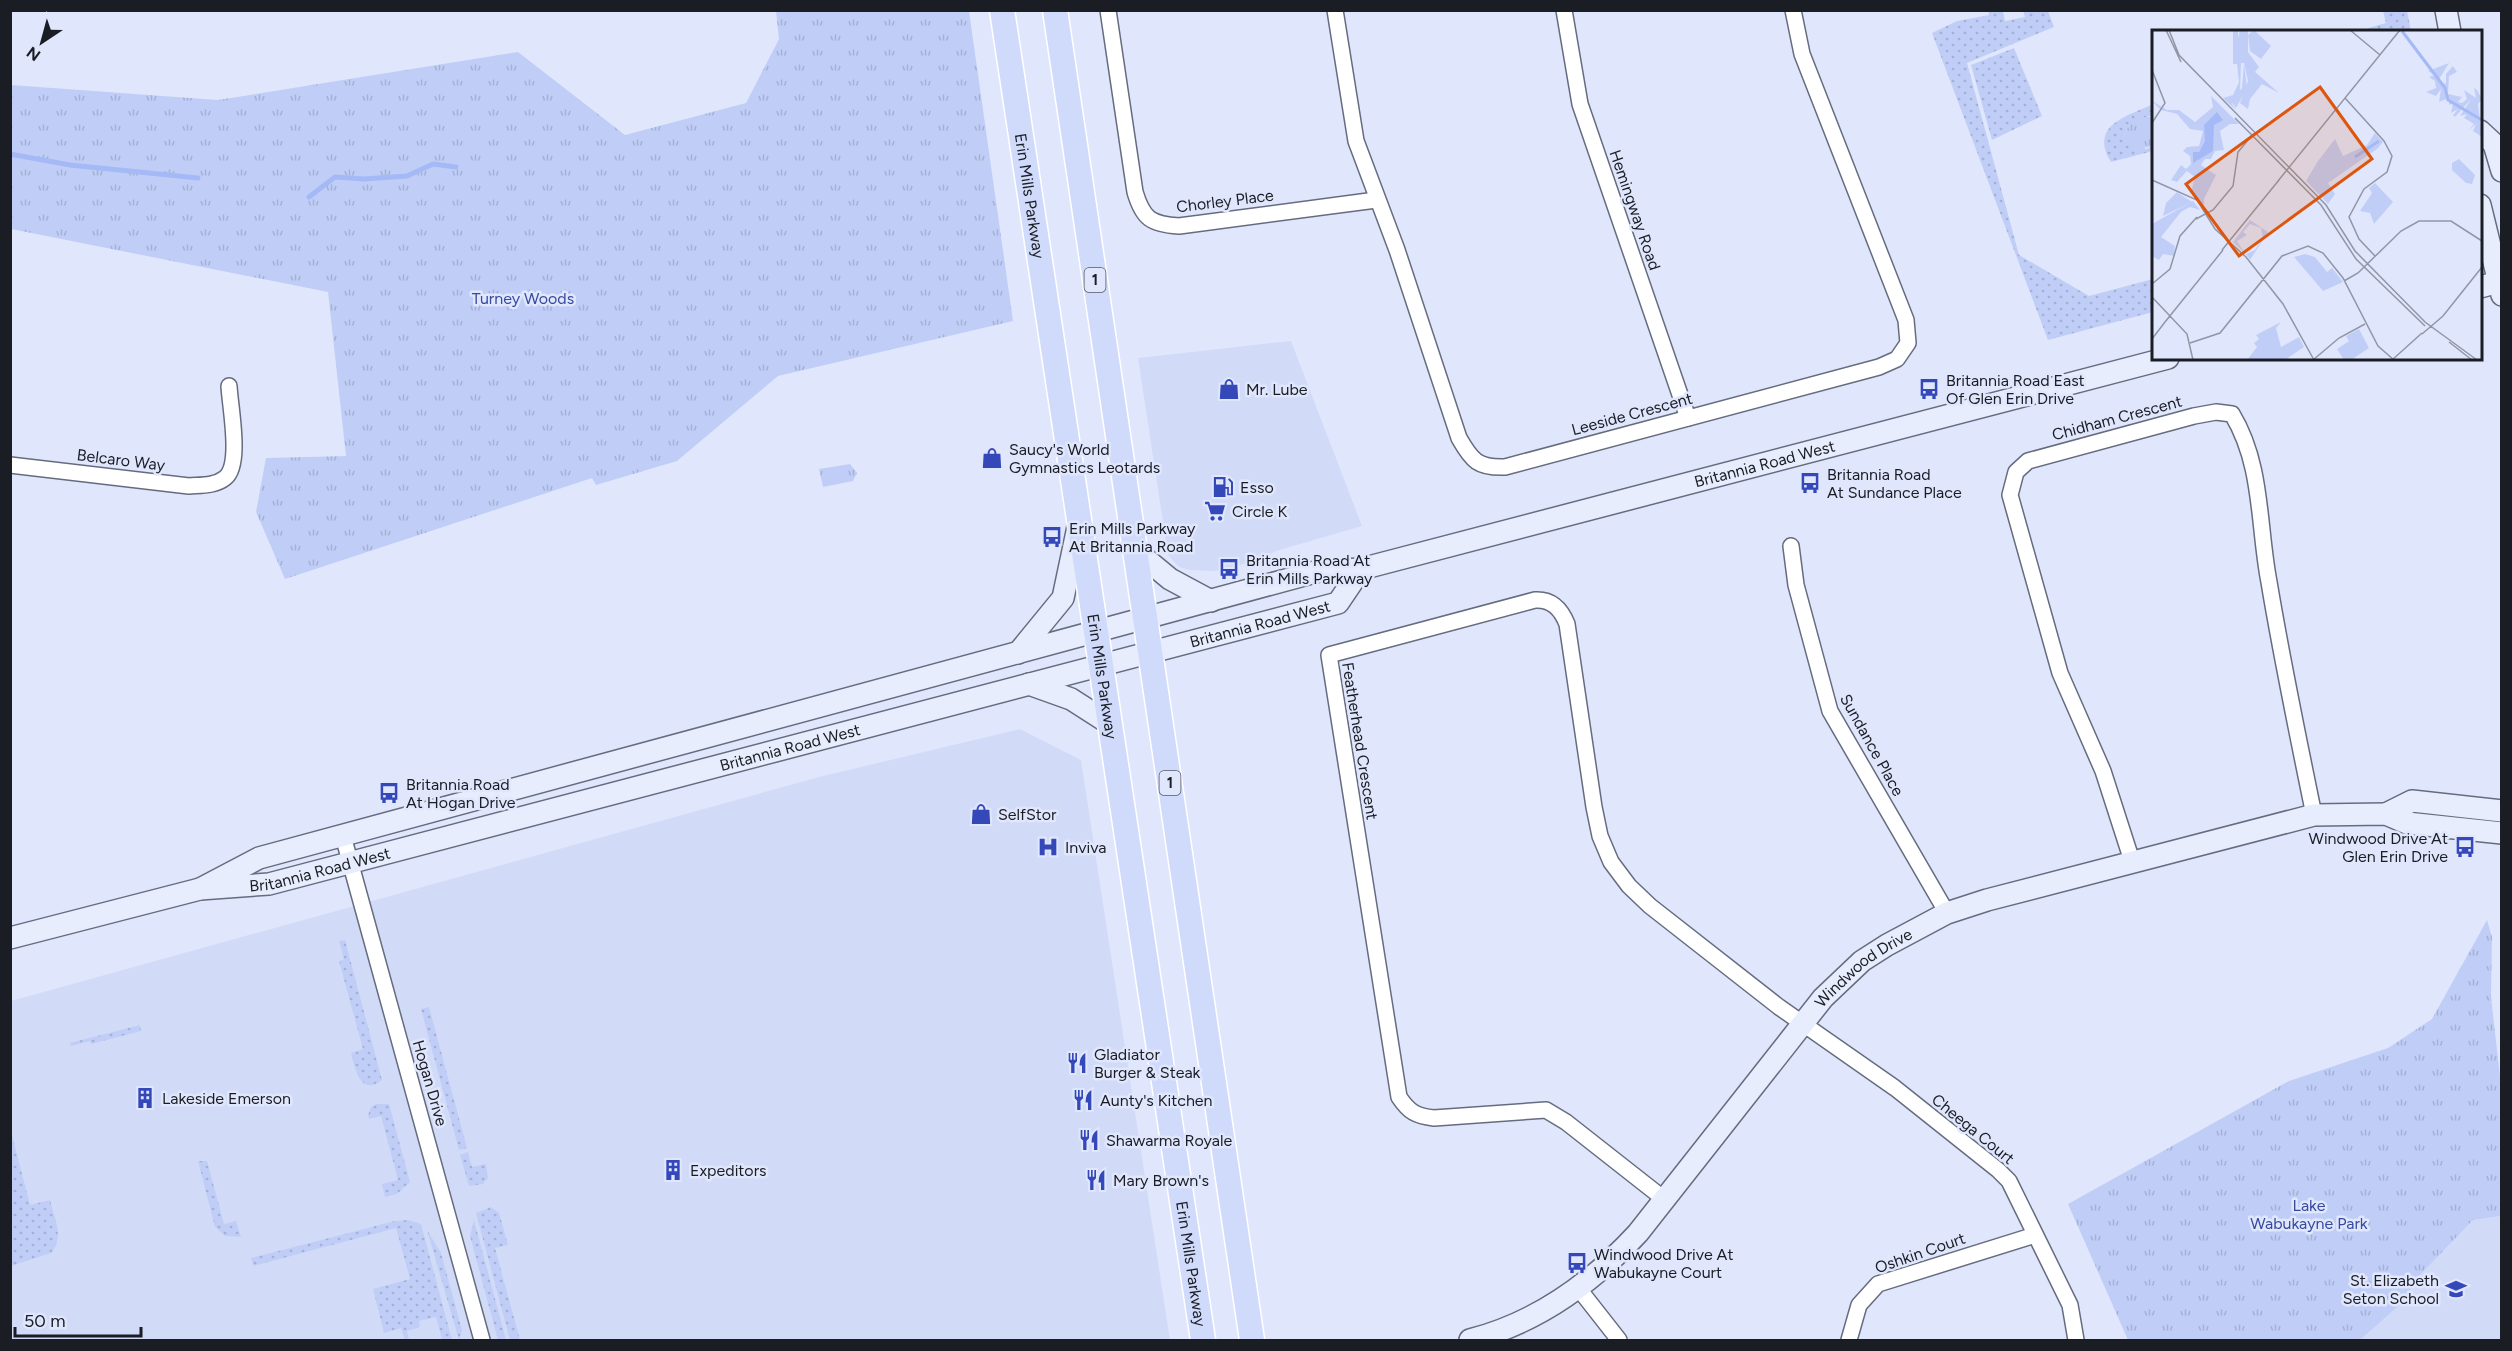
<svg xmlns="http://www.w3.org/2000/svg" width="2512" height="1351" viewBox="0 0 2512 1351" font-family="Figtree,sans-serif">
<style>
.built{fill:#d1dbf7}
.grass{fill:url(#grass-dots)}
.park{fill:url(#park-tufts)}
.lines{fill:none;stroke-linecap:round;stroke-linejoin:round}
.stream{stroke:#a4b9f5;stroke-width:5}
.street-casing{stroke:#666c7f;stroke-width:18}
.secondary-casing{stroke:#666c7f;stroke-width:24}
.primary-casing{stroke:#fff;stroke-width:27}
.street{stroke:#fff;stroke-width:15}
.secondary{stroke:#e7edfc;stroke-width:21}
.primary{stroke:#d0dafa;stroke-width:24}
.labels{text-anchor:middle;dominant-baseline:central;stroke-width:5;stroke-linejoin:round;paint-order:stroke}
.shield{fill:#e0e7fd;stroke:#555a65;stroke-width:1.5}
.shield-label{font-size:15px;font-weight:bold;fill:#1a1d24}
.street-label{font-size:16px;fill:#1a1d24;stroke:#e0e7fd}
.park-label{font-size:16px;fill:#364aa0;stroke:#e0e7fd}
.poi-label{font-size:16px;fill:#1a1d24;stroke:#e0e7fd;text-anchor:start}
.inset-river{fill:none;stroke:#a4b9f5;stroke-width:3}
.inset-road{fill:none;stroke:#9196a6;stroke-width:1.5}
.view{fill:#de560d;fill-opacity:0.15;stroke:#de560d;stroke-width:3}
.inset-edge{fill:none;stroke:#1a1d24;stroke-width:3}
</style>
<defs>
<pattern id="grass-dots" width="8" height="8" patternUnits="userSpaceOnUse" patternTransform="scale(1.5)"><rect width="8" height="8" fill="#c0cef7"/><path d="M2 2h.1M6 6h.1" fill="none" stroke="#a4b0d4" stroke-width="1.8" stroke-linecap="round"/></pattern>
<pattern id="park-tufts" width="24" height="20" patternUnits="userSpaceOnUse" patternTransform="scale(1.5)"><rect width="24" height="20" fill="#c0cef7"/><path d="M3 7l-1-3M5 7V3M7 7l1-3M15 17l-1-3M17 17v-4M19 17l1-3" fill="none" stroke="#a4b0d4"/></pattern>
</defs>
<rect width="100%" height="100%" fill="#e0e7fd"/>
<g class="built">
<path d="M1291,341L1362,526L1276,551L1256,561L1215,571L1189,570L1179,567L1168,555L1138,358Z"/>
<path d="M1020,729L1081,760L1170,1340H11V1001L819,777Z"/>
<path d="M2501,1216V1340H2360L2402,1303L2420,1275L2473,1220Z"/>
</g>
<g class="grass">
<path d="M1988,11H2003L2005,21L2025,17L2023,11H2048L2054,27L1967,63L2019,255L2089,296L2153,279V312L2048,340L1932,33L1957,21L1989,15Z"/>
<path d="M2383,11H2407L2411,31H2369L2368,28L2386,23Z"/>
<path d="M2014,48L2042,116L1992,140L1971,65Z"/>
<path d="M2153,104V117L2149,116L2128,127L2124,136L2146,149L2153,146V151L2111,162C2089,125 2126,117 2153,104Z"/>
<path d="M345,940L382,1080C360,1097 355,1068 351,1053L363,1049L339,961L344,959L339,941Z"/>
<path d="M429,1007L467,1148L459,1150L421,1009Z"/>
<path d="M140,1025L141,1031L91,1044L90,1041L71,1046L70,1043Z"/>
<path d="M376,1104H389L410,1182L397,1194L385,1197L382,1184L398,1180L381,1116L369,1119L368,1115L371,1107Z"/>
<path d="M11,1131L30,1205L50,1200C54,1217 65,1238 51,1253L11,1266Z"/>
<path d="M468,1152L472,1167L486,1164L488,1178L483,1184L469,1186L460,1155Z"/>
<path d="M198,1161H207L224,1224L236,1221L241,1237L225,1236L215,1227Z"/>
<path d="M491,1207L499,1213L508,1245L495,1248L520,1340H510L476,1213Z"/>
<path d="M408,1220L421,1224L452,1340L442,1339L436,1317L419,1321L420,1327L407,1331L409,1340H405L401,1328L384,1333L373,1289L410,1279L396,1228L253,1266L251,1258L395,1221Z"/>
<path d="M474,1220L506,1340H498L470,1236Z"/>
<path d="M427,1230L441,1253L462,1330L459,1340Z"/>
</g>
<g class="park">
<path d="M776,11H969L1013,321L778,376L677,461L596,485L592,478L285,579L256,512L266,458L346,456L328,292L11,229V85L218,100L518,52L625,135L746,103L779,39Z"/>
<path d="M2142,117H2153V146L2138,149L2130,147L2124,136L2128,127Z"/>
<path d="M850,464L857,473L853,481L823,487L819,469Z"/>
<path d="M2487,920L2492,937L2491,997L2501,1085V1216L2473,1220L2420,1275L2402,1303L2360,1340H2128L2068,1204L2289,1081L2388,1048L2432,1019Z"/>
</g>
<g class="lines">
<g class="stream">
<path d="M10,154L70,165L198,178"/>
<path d="M309,197L335,177L364,179L407,176L433,164L456,167"/>
</g>
<defs>
<g id="street">
<path d="M1108,10L1135,192C1143,219 1151,224 1179,226L1376,200"/>
<path d="M1335,10L1356,141L1397,250L1459,438C1472,461 1478,468 1505,467L1879,367L1897,359L1908,343L1906,320L1802,54L1793,10"/>
<path d="M1564,10L1580,104L1688,418"/>
<path d="M10,465L189,486C201,485 215,486 225,478C242,465 230,407 229,386"/>
<path d="M1791,546L1796,585L1830,711L1947,913"/>
<path d="M343,836L482,1340"/>
<path d="M2132,861L2103,771L2060,673L2010,495L2016,472L2028,461L2194,416L2216,412L2232,414C2263,465 2258,525 2269,582C2282,660 2298,737 2314,815"/>
<path d="M1664,1199L1566,1122L1546,1110L1434,1118C1416,1116 1409,1112 1399,1097L1329,655L1535,600C1552,599 1561,609 1567,624L1594,807L1600,836L1611,862L1629,886L1650,906L1779,1007L1895,1088L1998,1170L2009,1181L2070,1305L2076,1340"/>
<path d="M1579,1289L1619,1340"/>
<path d="M1849,1340L1859,1305L1878,1284L2035,1235"/>
</g>
<g id="secondary">
<path d="M2446,10L2450,32"/>
<path d="M2480,131L2494,144L2502,171"/>
<path d="M2480,205L2502,295"/>
<path d="M2480,287L2502,281"/>
<path d="M1135,550L1170,579L1211,601"/>
<path d="M1018,653L1063,598L1078,527"/>
<path d="M1029,684L1071,699L1110,724"/>
<path d="M2386,814L2412,801L2502,811"/>
<path id="s1" d="M200,889L259,858L1319,571L1361,569L2168,358"/>
<path id="s2" d="M10,938L200,889L269,884L1338,603L1361,569"/>
<path id="s3" d="M1470,1340C1537,1323 1591,1284 1638,1233L1823,998L1862,961L1887,945L1947,913L1987,900L2314,815L2386,814L2407,823L2502,833"/>
</g>
<g id="primary">
<path id="s4" d="M1002,10L1203,1340"/>
<path d="M1055,10L1252,1340"/>
</g>
</defs>
<use href="#street" class="street-casing"/>
<use href="#secondary" class="secondary-casing"/>
<use href="#primary" class="primary-casing"/>
<use href="#street" class="street"/>
<use href="#secondary" class="secondary"/>
<use href="#primary" class="primary"/>
</g>
<defs>
<symbol id="shop-bare" viewBox="-9 -9 18 18"><path d="M-5-2.5h2.3a2.7 3.5 0 0 1 5.4 0H5L5.5 6h-11ZM-1.5-2.5h3a1.5 2.3 0 0 0-3 0Z" fill="#3448ba" stroke="#e0e7fd" stroke-width="2.5" paint-order="stroke"/></symbol>
<symbol id="bus-bare" viewBox="-9 -9 18 18"><path d="M-5-6H5V4H4V6H2V4H-2V6H-4V4H-5ZM-3.5-4V0h7V-4ZM-3.5 1.2v1.5H-2V1.2ZM2 1.2v1.5H3.5V1.2Z" fill="#3448ba" stroke="#e0e7fd" stroke-width="2.5" paint-order="stroke"/></symbol>
<symbol id="fuel-bare" viewBox="-9 -9 18 18"><path d="M-5.5-6h7V0h2V4h1.3V-2.5L3-4.5l.8-.8L6-3V5H2.5V1h-1V6h-7ZM-4.2-4.7v3.2H.2V-4.7Z" fill="#3448ba" stroke="#e0e7fd" stroke-width="2.5" paint-order="stroke"/></symbol>
<symbol id="supermarket-bare" viewBox="-9 -9 18 18"><path d="M-6-5.5h2.5l.6 2H6L4.5 2H-2.5L-4.4-4H-6ZM-1.5 3.2a1.3 1.3 0 1 0 .1 0ZM3 3.2a1.3 1.3 0 1 0 .1 0Z" fill="#3448ba" stroke="#e0e7fd" stroke-width="2.5" paint-order="stroke"/></symbol>
<symbol id="hospital-bare" viewBox="-9 -9 18 18"><path d="M-5-5h3v3.5h4V-5h3V5h-3V1.5h-4V5h-3Z" fill="#3448ba" stroke="#e0e7fd" stroke-width="2.5" paint-order="stroke"/></symbol>
<symbol id="restaurant-bare" viewBox="-9 -9 18 18"><path d="M-5-6h1v4h1v-4h1v4h1v-4h1v5L-1.5 .5V6h-2V.5L-5-1ZM5-6V6H3V1.5H1.5Q1.5-4 5-6Z" fill="#3448ba" stroke="#e0e7fd" stroke-width="2.5" paint-order="stroke"/></symbol>
<symbol id="building-bare" viewBox="-9 -9 18 18"><path d="M-4-6H4V6H1V3H-1V6H-4ZM-2.5-4.3h1.7v1.8h-1.7ZM.8-4.3h1.7v1.8H.8ZM-2.5-1h1.7V.8h-1.7ZM.8-1h1.7V.8H.8Z" fill="#3448ba" stroke="#e0e7fd" stroke-width="2.5" paint-order="stroke"/></symbol>
<symbol id="school-bare" viewBox="-9 -9 18 18"><path d="M0-5L7-2L0 1L-7-2ZM-4 1L0 2.5L4 1V4Q0 6-4 4Z" fill="#3448ba" stroke="#e0e7fd" stroke-width="2.5" paint-order="stroke"/></symbol>
</defs>
<g fill-rule="evenodd">
<use href="#shop-bare" x="1214" y="374" width="30" height="30"/>
<use href="#bus-bare" x="1914" y="374" width="30" height="30"/>
<use href="#shop-bare" x="977" y="443" width="30" height="30"/>
<use href="#bus-bare" x="1795" y="468" width="30" height="30"/>
<use href="#fuel-bare" x="1208" y="472" width="30" height="30"/>
<use href="#supermarket-bare" x="1200" y="496" width="30" height="30"/>
<use href="#bus-bare" x="1037" y="522" width="30" height="30"/>
<use href="#bus-bare" x="1214" y="554" width="30" height="30"/>
<use href="#bus-bare" x="374" y="778" width="30" height="30"/>
<use href="#shop-bare" x="966" y="799" width="30" height="30"/>
<use href="#hospital-bare" x="1033" y="832" width="30" height="30"/>
<use href="#bus-bare" x="2450" y="832" width="30" height="30"/>
<use href="#restaurant-bare" x="1062" y="1048" width="30" height="30"/>
<use href="#building-bare" x="130" y="1083" width="30" height="30"/>
<use href="#restaurant-bare" x="1068" y="1085" width="30" height="30"/>
<use href="#restaurant-bare" x="1074" y="1125" width="30" height="30"/>
<use href="#building-bare" x="658" y="1155" width="30" height="30"/>
<use href="#restaurant-bare" x="1081" y="1165" width="30" height="30"/>
<use href="#bus-bare" x="1562" y="1248" width="30" height="30"/>
<use href="#school-bare" x="2441" y="1274" width="30" height="30"/>
</g>
<g class="labels">
<g class="shield">
<rect x="1084.5" y="268" width="21" height="24" rx="4.5"/>
<rect x="1159.5" y="771" width="21" height="24" rx="4.5"/>
</g>
<g class="shield-label">
<text x="1095" y="280">1</text>
<text x="1170" y="783">1</text>
</g>
<g class="street-label">
<text stroke="none"><textPath href="#s4" startOffset="188">Erin Mills Parkway</textPath></text>
<text transform="translate(1225 201) rotate(-7)">Chorley Place</text>
<text transform="translate(1635 210) rotate(71)">Hemingway Road</text>
<text transform="translate(1632 414) rotate(-15)">Leeside Crescent</text>
<text transform="translate(2117 418) rotate(-15)">Chidham Crescent</text>
<text transform="translate(121 460) rotate(7)">Belcaro Way</text>
<text stroke="none"><textPath href="#s1" startOffset="1624">Britannia Road West</textPath></text>
<text stroke="none"><textPath href="#s2" startOffset="1290">Britannia Road West</textPath></text>
<text stroke="none"><textPath href="#s4" startOffset="674">Erin Mills Parkway</textPath></text>
<text transform="translate(1360 741) rotate(81)">Featherhead Crescent</text>
<text transform="translate(1872 745) rotate(61)">Sundance Place</text>
<text stroke="none"><textPath href="#s2" startOffset="804">Britannia Road West</textPath></text>
<text stroke="none"><textPath href="#s2" startOffset="318">Britannia Road West</textPath></text>
<text stroke="none"><textPath href="#s3" startOffset="552">Windwood Drive</textPath></text>
<text transform="translate(430 1083) rotate(74)">Hogan Drive</text>
<text transform="translate(1973 1129) rotate(39)">Cheega Court</text>
<text transform="translate(1920 1253) rotate(-19)">Oshkin Court</text>
<text stroke="none"><textPath href="#s4" startOffset="1268">Erin Mills Parkway</textPath></text>
</g>
<g class="park-label">
<text x="523" y="298">Turney Woods</text>
<text x="2309" y="1205">Lake<tspan x="2309" dy="18">Wabukayne Park</tspan></text>
</g>
<g class="poi-label">
<text x="1946" y="380">Britannia Road East<tspan x="1946" dy="18">Of Glen Erin Drive</tspan></text>
<text x="1246" y="389">Mr. Lube</text>
<text x="1009" y="449">Saucy's World<tspan x="1009" dy="18">Gymnastics Leotards</tspan></text>
<text x="1827" y="474">Britannia Road<tspan x="1827" dy="18">At Sundance Place</tspan></text>
<text x="1240" y="487">Esso</text>
<text x="1232" y="511">Circle K</text>
<text x="1069" y="528">Erin Mills Parkway<tspan x="1069" dy="18">At Britannia Road</tspan></text>
<text x="1246" y="560">Britannia Road At<tspan x="1246" dy="18">Erin Mills Parkway</tspan></text>
<text x="406" y="784">Britannia Road<tspan x="406" dy="18">At Hogan Drive</tspan></text>
<text x="998" y="814">SelfStor</text>
<text x="2448" y="838" text-anchor="end">Windwood Drive At<tspan x="2448" dy="18">Glen Erin Drive</tspan></text>
<text x="1065" y="847">Inviva</text>
<text x="1094" y="1054">Gladiator<tspan x="1094" dy="18">Burger &amp; Steak</tspan></text>
<text x="162" y="1098">Lakeside Emerson</text>
<text x="1100" y="1100">Aunty's Kitchen</text>
<text x="1106" y="1140">Shawarma Royale</text>
<text x="690" y="1170">Expeditors</text>
<text x="1113" y="1180">Mary Brown's</text>
<text x="1594" y="1254">Windwood Drive At<tspan x="1594" dy="18">Wabukayne Court</tspan></text>
<text x="2439" y="1280" text-anchor="end">St. Elizabeth<tspan x="2439" dy="18">Seton School</tspan></text>
</g>
</g>
<g transform="translate(2152 30)">
<rect width="330" height="330" fill="#e0e7fd"/>
<path d="M81,0H86V8L88,0H96V22L107,37L103,42L127,63L110,54L98,69L96,79L88,73L96,51L92,33H89L88,61L80,74L84,80L71,68L81,65L87,52L85,34H81ZM102,0L119,16L109,29L98,21L96,5ZM98,190L116,202L98,230L94,224L103,220L111,208L109,198L98,194L91,202L95,205L85,211L92,222L81,212Z" fill="#c0cef7"/>
<path d="M92,33L95,58L84,78L79,71L90,58ZM297,33L286,51L294,54V44L301,36L305,42L297,46L296,64L310,67L306,72L310,73L315,69L312,60L324,68L322,58L325,60L330,69L326,74L330,107L321,101L324,94L316,101L322,94L312,88L315,84L308,86L319,69L303,87L301,85L306,79L299,83L301,73L297,75V68L287,72L289,59L284,66L274,62L284,58L283,51L277,47L283,45L276,41ZM25,162L40,172L11,186L14,173Z" fill="#c0cef7"/>
<path d="M59,66L87,94H78L68,101L72,120L63,121L59,129H53L49,135L64,145L52,169V176L39,163L43,147L35,141L25,152L19,150L29,135L34,139L39,134L38,126L31,121L35,117L47,116L51,101L38,99L25,84L9,80L0,71L15,80H27L43,92L61,77ZM223,103L231,112L225,119L176,153L183,164L176,174L154,151L166,131L183,109L191,126L215,115ZM223,153L241,172L222,194L218,183L208,181L220,163L217,158ZM41,171L48,180L38,177L29,182L9,207L23,216L22,226L11,224L7,230L0,226V194ZM153,224L163,227L175,242L180,238L191,252L171,261L142,227ZM129,292L124,298L129,317L147,307L152,317L133,330H95L105,317L102,313L107,309L104,305ZM207,299L217,318L199,330H192L185,319L197,311L194,306Z" fill="#c0cef7"/>
<path d="M307,129L323,145L320,154L314,153L300,140V133Z" fill="#c0cef7"/>
<path d="M65,82L71,90L62,95L61,121L41,133V122H47L53,111L52,95Z" fill="#a4b9f5"/>
<path class="inset-river" d="M250,1L293,58L296,70L330,90M203,127L227,111"/>
<path class="inset-road" d="M14,0L29,32M17,0L27,25L174,175L203,221L273,292L325,330M198,0L228,25M0,40L13,73L0,93M193,68L232,111L240,126L235,142L212,159L197,187L207,209L223,226M83,88L169,175L204,229L273,296M0,150L45,170L63,199L94,227L131,274L162,330M126,151L248,0M44,189L61,180L81,156L86,122L101,104M70,220L127,150M192,251L206,243L249,201L267,191H299L330,211M0,254L18,239L28,206L45,187M0,267L35,304L41,330M13,292L71,220M270,304L291,286L330,237M0,309L13,292M297,312L320,330M38,313L68,303L130,226L156,216L171,223L191,248L226,316L242,330M161,330L187,308L213,294M240,330L270,303"/>
<path class="view" d="M168,57L220,129L87,226L34,154Z"/>
<rect width="330" height="330" class="inset-edge"/>
</g>
<rect width="2512" height="1351" fill="none" stroke="#1a1d24" stroke-width="24"/>
<g transform="translate(42 42) rotate(216)" stroke="#e0e7fd" stroke-width="4.5" paint-order="stroke">
<path d="M0-4.5L10 22L0 15L-10 22Z" fill="#1a1d24"/>
<text y="-9" font-size="16" font-weight="bold" text-anchor="middle" fill="#1a1d24">N</text>
</g>
<path d="M15 1327v9h126v-9" fill="none" stroke="#1a1d24" stroke-width="3"/>
<text x="24" y="1327" font-size="18" fill="#1a1d24" stroke="#e0e7fd" stroke-width="4.5" paint-order="stroke">50 m</text>
</svg>
